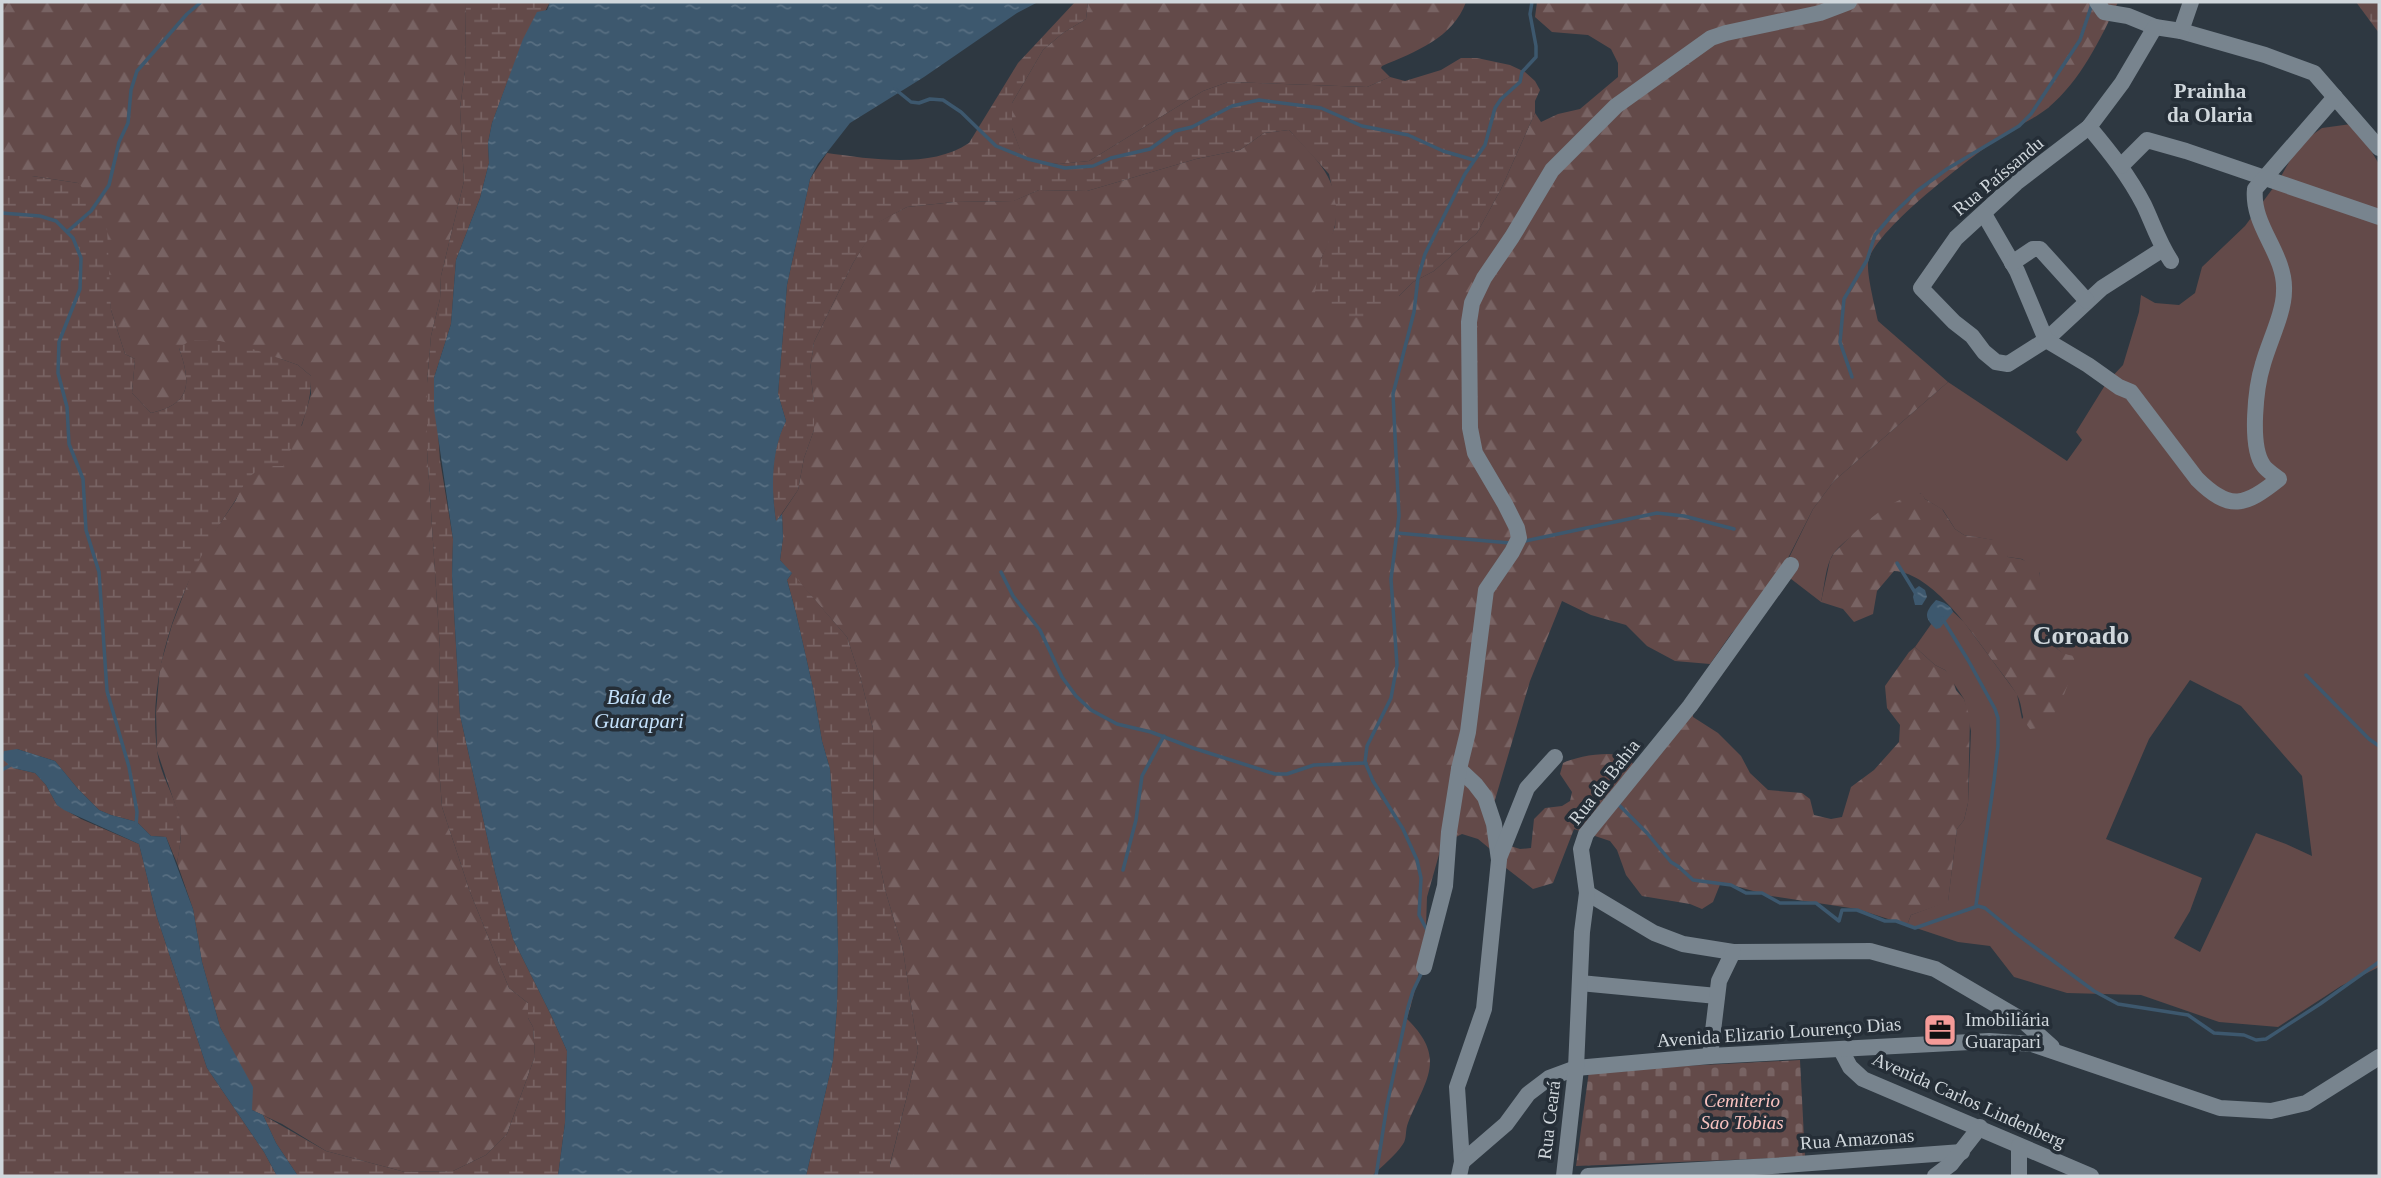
<svg xmlns="http://www.w3.org/2000/svg" width="2381" height="1178" viewBox="0 0 2381 1178" font-family="'Times New Roman',serif">
<style>
.grass{fill:#634a49;fill-rule:evenodd}
.forest{fill:url(#forest-firs)}
.wetland{fill:url(#wetland-marsh)}
.cemetery{fill:url(#cemetery-stones)}
.water{fill:url(#water-ripples)}
.lines{fill:none;stroke-linecap:round;stroke-linejoin:round}
.stream{stroke:#3d586e;stroke-width:3.5}
.minor{stroke:#78848e;stroke-width:16}
.labels{text-anchor:middle;dominant-baseline:central;stroke-width:7;stroke-linejoin:round;paint-order:stroke}
.street-label{font-size:19px;fill:#d0d7dc;stroke:#252e37}
.poi-label{font-size:19px;fill:#d0d7dc;stroke:#252e37;text-anchor:start}
.park-label{font-size:19px;font-style:italic;fill:#fac3c0;stroke:#252e37}
.neighbourhood-label{font-size:21px;font-weight:bold;fill:#d0d7dc;stroke:#252e37}
.water-label{font-size:21px;font-style:italic;fill:#c3e0fa;stroke:#252e37}
.district-label{font-size:26px;font-weight:bold;fill:#d0d7dc;stroke:#252e37}
</style>
<defs>
<pattern id="forest-firs" width="22" height="20" patternUnits="userSpaceOnUse" patternTransform="scale(1.75)"><rect width="22" height="20" fill="#634a49"/><path d="M5 1l3.5 6h-7zM16 11l3.5 6h-7z" fill="#786363"/></pattern>
<pattern id="wetland-marsh" width="20" height="14" patternUnits="userSpaceOnUse" patternTransform="scale(1.75)"><rect width="20" height="14" fill="#634a49"/><path d="M1 5h8M5 5V1M11 12h8M15 12V8" fill="none" stroke="#786363"/></pattern>
<pattern id="cemetery-stones" width="16" height="16" patternUnits="userSpaceOnUse" patternTransform="scale(1.75)"><rect width="16" height="16" fill="#634a49"/><path d="M2 7V4a2 2 0 0 1 4 0v3zM10 15v-3a2 2 0 0 1 4 0v3z" fill="#786363"/></pattern>
<pattern id="water-ripples" width="26" height="14" patternUnits="userSpaceOnUse" patternTransform="scale(1.75)"><rect width="26" height="14" fill="#3d586e"/><path d="M2 4q2-2 4 0t4 0M15 11q2-2 4 0t4 0" fill="none" stroke="#586f82"/></pattern>
</defs>
<rect width="100%" height="100%" fill="#2e3841"/>
<path class="grass" d="M2351,124L2358,129L2379,164V967L2341,986L2278,1027L2219,1022L2141,995L2067,993L2014,977L1990,946L1958,942L1907,925L1911,915L1948,901L1957,829L1964,820L1968,803L1971,731L1964,699L1945,670L1935,665L1915,647L1939,613L1948,607L1964,622L2017,694L2022,719L2065,655C2042,641 2036,599 2040,573L2022,559L2008,557L1993,540L1964,535L1955,529L1943,510L1925,499L1921,493C1900,506 1839,537 1830,560C1825,572 1824,589 1821,602L1782,572L1813,509L1834,481L1948,382L2067,461L2082,440L2076,432L2107,382L2123,365L2139,312L2141,295L2155,303L2179,305L2195,293L2202,267L2245,226L2279,180L2299,144L2322,128ZM2190,680L2241,706L2302,776L2312,856L2286,844L2256,833L2200,952L2174,938L2190,911L2202,878L2106,839L2149,739Z"/>
<g class="forest">
<path d="M2,2H466L465,71L460,108L464,181L441,276L440,299L431,336L427,383V450L440,649L437,740L442,807L470,892L509,988L528,1003V1018L533,1027L535,1056L507,1134L486,1155L453,1171L405,1172L326,1151L282,1124L252,1110L235,1056L220,1027L202,962L193,909L177,863L181,838L179,816L157,751L156,712L160,667L172,625L192,572L208,541L236,500L242,484L302,425L311,394V376L298,365L281,359L179,348C191,383 192,404 151,413L132,393L135,359L125,354L111,310L108,282L78,183L32,176H2Z"/>
<path d="M1088,2H1466C1453,38 1415,52 1382,66L1381,68L1390,77L1367,87L1228,82L1203,91L1089,161L1059,164L1031,161L1020,150L1012,128V103L1043,50L1063,33L1086,19Z"/>
<path d="M1537,2H2118C2100,40 2081,80 2048,108C2034,119 2017,126 2002,136C1975,154 1871,232 1868,263C1867,276 1875,307 1878,321L1948,382L1834,481L1813,509L1787,560L1750,613L1731,634L1710,664L1675,661L1647,646L1626,625L1591,615L1562,601L1530,681L1492,810L1504,844L1520,849L1531,848L1534,819L1545,808L1562,806L1570,801L1572,792L1560,774L1563,763C1576,756 1612,750 1626,757C1630,759 1634,766 1638,770L1693,704V717L1718,733L1741,756L1750,773L1768,790L1802,793L1810,799L1814,815L1831,819L1842,817L1851,787L1874,770L1899,742L1900,725L1887,708L1885,686L1909,652L1915,647L1935,665L1945,670L1953,679L1956,690L1964,699L1970,718L1968,803L1964,820L1957,829L1948,902L1911,915L1907,925L1857,909L1771,896L1721,882L1713,902L1702,909L1690,904L1642,896L1626,875L1617,850L1610,841L1574,829L1553,883L1533,889L1506,868L1495,853L1478,839L1462,834L1442,844L1427,897L1426,926L1417,983L1407,1019C1448,1059 1425,1080 1408,1123C1405,1130 1407,1139 1403,1144C1395,1156 1382,1166 1372,1176H890V1165L918,1051L903,950L886,893L874,838L873,728L861,680L847,637L780,560L783,538L782,514L798,490L804,458L814,430V402L810,370L814,342L853,263L878,222L907,207L954,202L1013,201L1039,190L1087,191L1196,159L1240,150L1264,133L1289,130C1316,159 1343,181 1335,225C1333,237 1325,250 1320,261L1399,296L1413,282L1434,271L1477,233L1501,189L1535,113L1541,122L1558,114L1580,109L1618,77V63L1611,49L1588,35L1552,32L1535,17Z"/>
<path d="M1922,493L1925,499L1942,509L1955,529L1964,535L2001,541L2008,557L2021,559L2039,567C2043,594 2036,653 2075,656C2069,685 2063,703 2045,727L2030,729C2019,715 2024,708 2017,695C2011,684 2002,674 1995,664C1973,634 1933,573 1894,571L1877,591L1873,614L1854,622L1843,609L1821,602L1830,560L1834,553C1859,528 1886,499 1922,493Z"/>
</g>
<g class="wetland">
<path d="M466,2H550L507,83L492,123L488,143L489,163L480,198L456,260L451,324L434,378L440,460L453,539L452,576L460,715L495,872L513,939L552,1017L567,1051L565,1123L558,1176H298L276,1143L263,1115L326,1151L405,1172L453,1171L486,1155L507,1134L535,1056L533,1027L528,1018V1003L509,988L470,892L442,807L437,740L440,649L427,450V383L431,336L440,299L441,276L464,181L460,108L465,71Z"/>
<path d="M1075,2H1088L1086,19L1063,33L1043,50L1012,103V128L1020,149L1031,161L1059,164L1089,161L1203,91L1228,82L1367,87L1390,77L1405,81L1441,70L1461,58H1477L1510,65L1525,72L1535,81L1540,90L1535,101V113L1501,189L1477,233L1434,271L1413,282L1385,310L1364,317L1335,318L1314,299L1320,261L1335,227L1336,206L1329,174L1289,130L1264,133L1240,150L1196,159L1087,191L1039,190L1014,201L954,202L907,207L879,222L853,263L814,342L810,370L814,402V430L804,458L798,490L776,522C771,488 770,451 786,421L778,394L787,285L810,179L827,153C872,159 930,169 969,143L1018,63Z"/>
<path d="M2356,2H2379V33L2376,29Z"/>
<path d="M2,176H32L78,183L95,202L107,228L111,310L125,354L135,359L132,393L151,413C192,404 191,383 179,348L191,340L220,341L256,350L298,365L311,376C312,408 297,437 283,466C275,466 264,465 258,470C242,481 243,490 233,504C186,572 146,665 157,749C159,772 173,793 179,815C183,831 180,847 177,863L166,837L151,836L137,822L111,815L99,810L78,789L55,761L17,749L13,768L35,773L46,785L57,805L81,819L139,844L157,917L207,1068L264,1152L277,1176H2Z"/>
<path d="M792,573L847,637L861,680L873,728L874,838L886,893L903,950L918,1051L890,1164V1176H806L833,1060L837,1006L838,949L836,865L830,769L822,741L813,688L796,613L787,580Z"/>
</g>
<path class="cemetery" d="M1800,1060L1805,1157L1576,1166L1589,1071Z"/>
<g class="water">
<path d="M550,2H1038L1017,13L924,77L850,123L818,164L810,179L787,285L778,394L786,421C771,451 771,488 776,521L782,514L783,538L780,560L792,573L787,580L796,613L813,688L822,741L830,769L836,865L838,949L837,1006L833,1060L806,1176H558L565,1123L567,1051L552,1017L513,939L495,872L460,715L452,576L453,539L434,409V378L451,324L456,260L480,198L489,163L488,143L492,123L523,39L537,12L547,10Z"/>
<path d="M1919,586L1925,590L1927,597L1922,605H1915L1913,597L1915,589Z"/>
<path d="M1936,600C1943,602 1951,605 1953,612L1940,628L1936,629C1923,617 1925,612 1936,600Z"/>
<path d="M17,749L55,761L78,789L99,810L111,815L137,822L151,836L166,837L193,909L202,962L220,1027L253,1087L252,1110L263,1115L276,1143L298,1176H277L264,1152L207,1068L157,917L139,844L64,810L57,805L46,785L35,773L13,768L2,759L4,751Z"/>
</g>
<g class="lines">
<g class="stream">
<path d="M895,89L911,102L919,103L930,99L943,100L961,112L996,146L1028,159L1065,168L1093,166L1111,158L1150,149L1175,131L1192,127L1232,106L1259,100L1321,108L1362,126L1408,135L1443,151L1474,160"/>
<path d="M2,213L40,216L56,221L73,238L81,258L80,289L59,342L58,373L67,407L69,444L83,479L86,530L99,572L107,691L129,767L137,812L136,826"/>
<path d="M68,231L91,211L109,185L119,142L128,123L131,90L137,71L187,14L201,2"/>
<path d="M1852,377L1840,342L1844,299L1867,260L1875,235L1892,215L1917,191L1947,169L2019,126L2031,114L2080,40L2092,4"/>
<path d="M1397,533L1510,543"/>
<path d="M1525,541L1657,513L1684,516L1734,529"/>
<path d="M1897,563L1916,594"/>
<path d="M1001,572L1013,596L1040,630L1062,677L1076,696L1091,710L1117,724L1151,732L1193,748L1275,774H1287L1314,765L1366,763"/>
<path d="M1942,618L1968,660L1995,709L1998,718V746L1994,781L1976,905"/>
<path d="M2306,675L2369,739L2379,746"/>
<path d="M2,770L14,763"/>
<path d="M1619,805L1647,833L1671,862L1679,867L1693,880L1731,885L1746,893H1762L1780,903H1816L1839,921L1842,910H1857L1885,921H1896L1915,928L1978,906L1985,908L2014,932L2094,991L2118,1004L2188,1015L2214,1033L2244,1035L2256,1040L2266,1039L2320,1004L2379,962"/>
<path d="M1123,870L1136,820L1142,776L1164,736"/>
<path d="M1428,932L1419,915L1421,878L1417,860L1403,829L1373,781L1365,762L1367,746L1391,698L1397,665L1391,579L1399,516L1393,394L1414,312L1418,278L1425,254L1465,174L1485,145L1495,108L1501,99L1520,82L1522,72L1536,57V46L1530,14L1532,2"/>
<path d="M1376,1176L1387,1105L1408,1007L1413,991L1423,970"/>
</g>
<g class="minor">
<path d="M2097,2L2104,12L2128,16L2155,27L2181,31L2265,55L2314,73L2379,148"/>
<path d="M2155,27L2122,83L2089,127L2016,183L1956,238L1921,288L1954,322L1972,336L1984,352L1996,362L2008,364L2046,340L2102,288L2163,249"/>
<path d="M2181,31L2191,2"/>
<path d="M2089,127C2110,152 2129,176 2144,205C2153,224 2159,243 2171,261"/>
<path d="M2121,166L2147,140L2186,151L2379,217"/>
<path d="M1984,214L2017,271L2046,340L2088,365L2119,387L2131,392L2197,479C2230,512 2245,506 2279,479C2274,475 2266,470 2263,465C2249,445 2256,386 2263,364C2269,342 2284,313 2284,291C2286,254 2251,226 2255,189L2335,97"/>
<path d="M2012,263L2033,249H2040L2087,301"/>
<path d="M1459,769L1475,784L1485,797L1494,824L1499,860L1484,1009L1457,1087L1462,1162L1459,1176"/>
<path d="M1499,858L1527,788L1555,757"/>
<path d="M1587,893L1654,933L1683,944L1733,952L1870,951L1935,969L2022,1020L2052,1047"/>
<path d="M1424,967L1445,886L1449,832L1459,769L1468,732L1486,590L1512,552L1519,538L1517,528L1505,504L1475,453L1470,428L1469,322L1472,303L1484,278L1512,237L1552,170L1616,106L1711,38L1726,33L1820,13L1849,2"/>
<path d="M1580,983L1717,996"/>
<path d="M1841,1050L1850,1067L1863,1079L2091,1176"/>
<path d="M1710,1056L1719,981L1733,952"/>
<path d="M2019,1146V1176"/>
<path d="M1462,1162L1506,1124L1528,1094L1549,1078L1576,1068L1710,1056L1989,1041L2032,1044L2220,1108L2271,1111L2306,1103L2379,1057"/>
<path d="M1564,1176L1576,1068L1582,932L1587,893L1581,849L1586,834L1690,706L1791,565"/>
<path d="M1588,1176L1772,1166L1962,1152"/>
<path d="M1935,1176L1951,1164L1980,1127"/>
</g>
</g>
<defs>
<symbol id="office-square" viewBox="-11 -11 22 22"><rect x="-9" y="-9" width="18" height="18" rx="4" fill="#f59b98" stroke="#252e37"/><path d="M-6-3h4V-5.5h4V-3h4V5H-6ZM-1-4.5V-3h2v-1.5ZM-6 0V1H6V0Z" fill="#111"/></symbol>
</defs>
<g fill-rule="evenodd">
<use href="#office-square" x="1921" y="1011" width="38" height="38"/>
</g>
<g class="labels">
<g class="street-label">
<text transform="translate(1998 176) rotate(-40)">Rua Paíssandu</text>
<text transform="translate(1604 782) rotate(-52)">Rua da Bahia</text>
<text transform="translate(1779 1032) rotate(-4)">Avenida Elizario Lourenço Dias</text>
<text transform="translate(1969 1100) rotate(24)">Avenida Carlos Lindenberg</text>
<text transform="translate(1549 1120) rotate(-83)">Rua Ceará</text>
<text transform="translate(1857 1139) rotate(-4)">Rua Amazonas</text>
</g>
<g class="poi-label">
<text x="1965" y="1019">Imobiliária<tspan x="1965" dy="22">Guarapari</tspan></text>
</g>
<g class="park-label">
<text x="1742" y="1100">Cemiterio<tspan x="1742" dy="22">Sao Tobias</tspan></text>
</g>
<g class="neighbourhood-label">
<text x="2210" y="91">Prainha<tspan x="2210" dy="24">da Olaria</tspan></text>
</g>
<g class="water-label">
<text x="639" y="697">Baía de<tspan x="639" dy="24">Guarapari</tspan></text>
</g>
<g class="district-label">
<text x="2081" y="635">Coroado</text>
</g>
</g>
<rect width="2381" height="1178" fill="none" stroke="#d0d7dc" stroke-width="7"/>
</svg>
